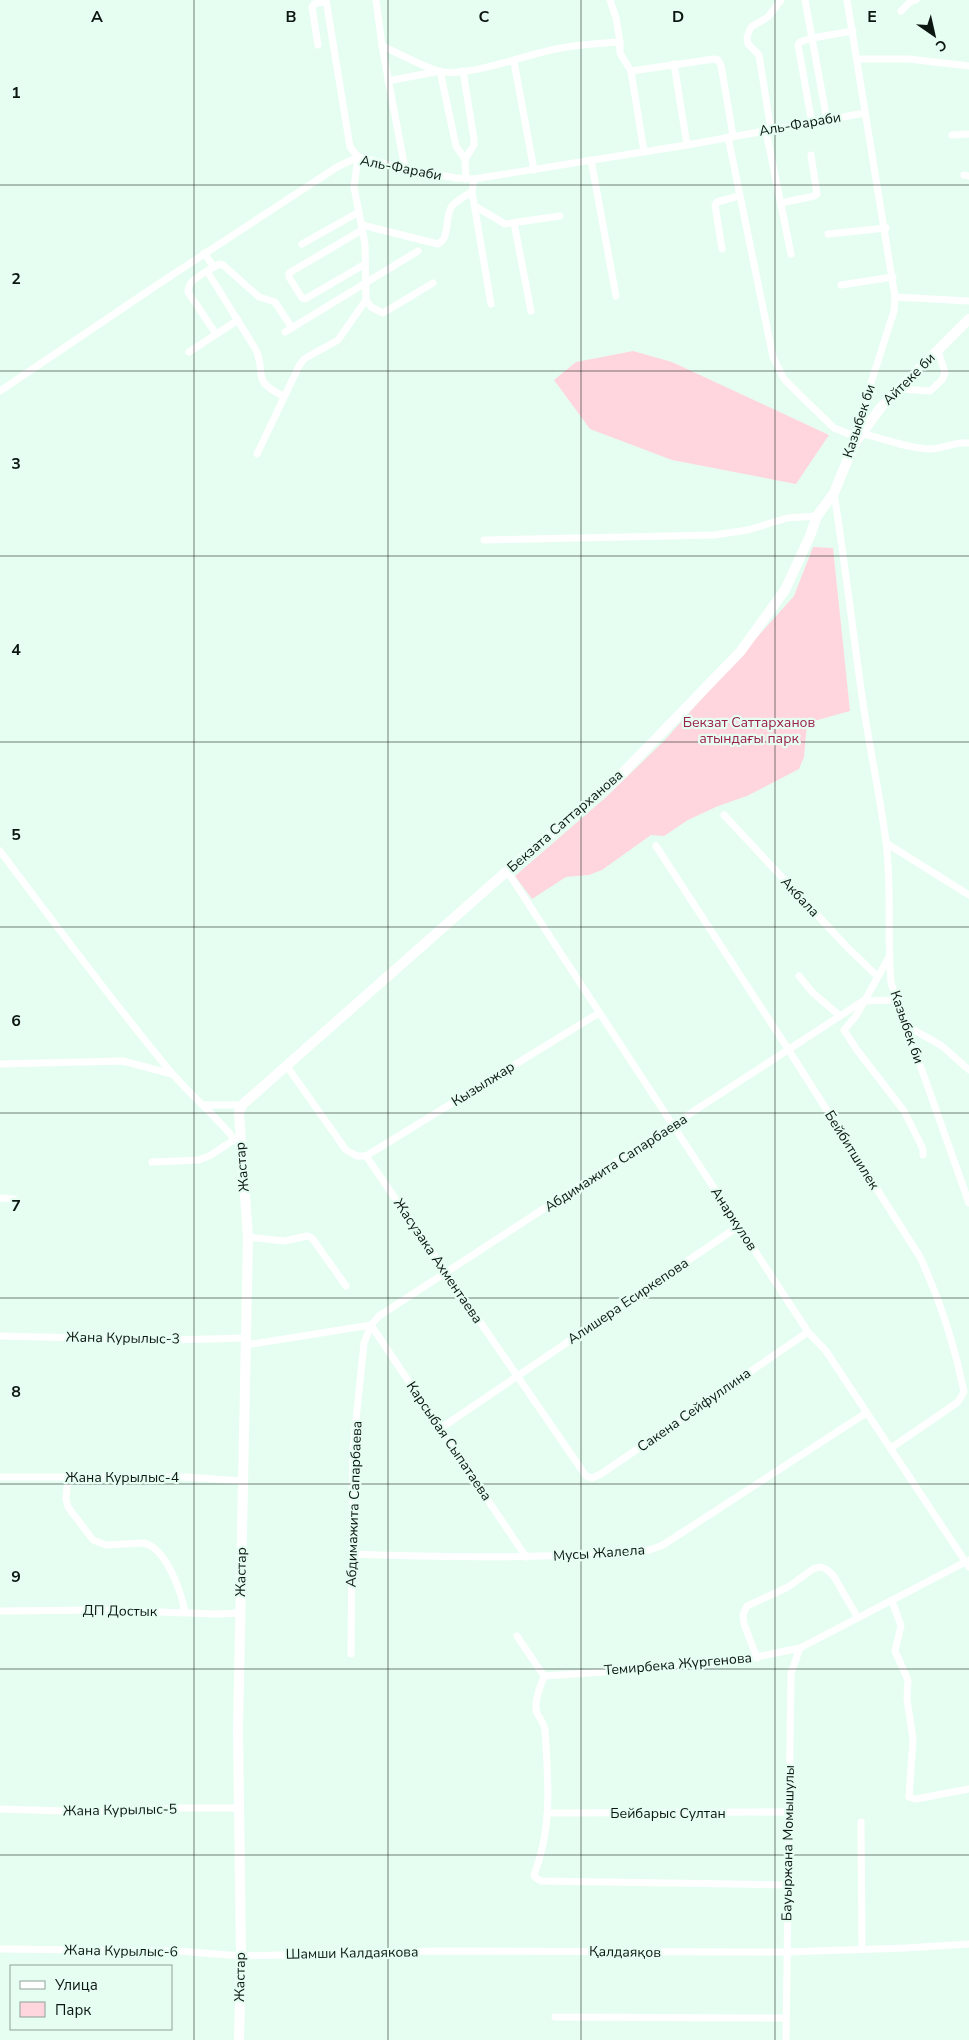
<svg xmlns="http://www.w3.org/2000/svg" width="969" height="2040" viewBox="0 0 969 2040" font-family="'Nunito Sans',sans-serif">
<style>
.green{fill:#ffd6de}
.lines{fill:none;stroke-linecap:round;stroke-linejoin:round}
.street{stroke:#fff;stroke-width:7}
.secondary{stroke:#fff;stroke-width:10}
.grid{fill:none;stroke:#0d1712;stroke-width:1;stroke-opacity:0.55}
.labels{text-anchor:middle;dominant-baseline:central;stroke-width:4.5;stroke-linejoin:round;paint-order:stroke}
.street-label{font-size:14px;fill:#0d1712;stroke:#e6fef2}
.park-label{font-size:14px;fill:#9a214b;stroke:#e6fef2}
.grid-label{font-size:16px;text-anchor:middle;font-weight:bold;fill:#0d1712;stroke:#e6fef2;stroke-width:4.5;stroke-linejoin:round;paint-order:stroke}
</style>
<rect width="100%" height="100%" fill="#e6fef2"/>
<g class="green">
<path d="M633,351L672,362L829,435L796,484L672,460L590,429L554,380L576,362Z"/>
<path d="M813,547L833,548L850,711L807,723L804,757L799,769L747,796L718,806L688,820L664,836L651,835L602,870L589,875L566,877L532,899L515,876L605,798L664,741L794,596Z"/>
</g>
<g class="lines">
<g class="street">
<path d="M326,0L350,147L358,157"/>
<path d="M376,0L382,46L405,169"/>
<path d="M610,0L616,18L620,42"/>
<path d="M805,0L827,120"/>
<path d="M901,11L910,2L916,0"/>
<path d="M318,45L312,7L314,4L326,1"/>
<path d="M382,46C400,54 419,65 438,71C463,78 518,58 543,52C568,45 594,44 620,42V53L631,71L644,152"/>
<path d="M857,59H909L969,66"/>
<path d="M514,62L534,170"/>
<path d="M674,64L687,145"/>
<path d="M463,71L474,139V145L465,159"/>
<path d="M631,71L714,59L718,60L721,65L733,136"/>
<path d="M388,81L440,71L456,146L465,159L466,179"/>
<path d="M812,123L798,45L800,42L812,38L853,31"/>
<path d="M771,130L759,55L748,44L747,37L751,27L768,17L781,0"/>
<path d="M766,131L791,254"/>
<path d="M952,135L969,134"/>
<path d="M728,137L773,357L784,379L803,398L834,428L854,436L894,311L895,297L847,0"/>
<path d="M358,157L354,187L365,244L366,300L371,307L383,313L433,283"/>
<path d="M591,160L616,296"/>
<path d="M964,175L969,176"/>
<path d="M474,179L472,192L491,304"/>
<path d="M781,203L814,196L817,194L811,155"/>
<path d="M475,206L505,224L560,216"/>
<path d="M514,223L531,311"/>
<path d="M362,225L438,244C451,237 444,217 452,206C457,200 465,196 472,192"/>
<path d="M362,230L289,273V277L302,298L305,299L365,264"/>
<path d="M828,234L886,228"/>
<path d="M302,244L359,212"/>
<path d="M722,249L715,205L717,202L739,196"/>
<path d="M204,253L214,267L207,271L256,350C267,376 250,379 283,396"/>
<path d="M214,267L219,264L223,265L259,297L275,302L292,328"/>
<path d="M207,271C198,277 188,281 188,292L216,334"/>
<path d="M841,285L893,277"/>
<path d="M895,297L969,301"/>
<path d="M285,332L418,251"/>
<path d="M189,352L238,320"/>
<path d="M900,389L930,391L942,380L945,373L938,351"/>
<path d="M0,391L160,283L337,167L358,157L405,169L456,178L474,179L687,145L865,113"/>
<path d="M861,433C884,439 907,448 930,449C944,449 956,441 969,443"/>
<path d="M257,454L299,366L304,359L338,340L366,300"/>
<path d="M834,493C845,563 853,633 863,703C870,750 880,796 886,842C892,889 887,936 891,983L969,1203"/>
<path d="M484,540L714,535L748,530L787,518L817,516"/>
<path d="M724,815L847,947L877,976"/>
<path d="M886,843L969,895"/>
<path d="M656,846L788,1049L920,1257C940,1300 955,1346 964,1392L958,1402L891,1448"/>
<path d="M0,851C56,925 111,1000 170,1071C192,1097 220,1119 240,1146"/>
<path d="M507,871L808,1332L826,1351L969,1567"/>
<path d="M889,957L856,1016L844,1030L857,1050L904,1111L923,1149V1155"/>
<path d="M799,976L813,993L840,1016"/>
<path d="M863,1001L896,1000"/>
<path d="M907,1026L942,1046L969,1070"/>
<path d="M0,1064L123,1061L172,1074"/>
<path d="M286,1065L346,1150L357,1156H366"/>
<path d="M204,1105H242"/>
<path d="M366,1156L586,1476L592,1478L601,1474L808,1332"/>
<path d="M366,1156L599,1013"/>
<path d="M152,1162L199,1160L211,1155L235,1139"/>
<path d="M0,1198L14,1199"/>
<path d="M248,1237L284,1241L307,1236L312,1238L346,1286"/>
<path d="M371,1325L526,1557"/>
<path d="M0,1336L171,1340L246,1338"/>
<path d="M246,1345L371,1325"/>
<path d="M441,1428L739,1226"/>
<path d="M68,1476L66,1499L68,1507L93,1540L106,1545L144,1543C167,1549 181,1592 185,1612"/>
<path d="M0,1477H185L243,1481"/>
<path d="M352,1554C427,1557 501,1558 576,1555C605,1554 636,1557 663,1545L866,1413"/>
<path d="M892,1601L901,1626L895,1651L908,1680L907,1699L913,1739L909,1797L916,1799L969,1789"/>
<path d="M0,1611L105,1610L216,1614L240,1613"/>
<path d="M517,1636L544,1676"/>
<path d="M351,1654L353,1449L364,1343L371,1325L379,1316L863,1001"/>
<path d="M757,1658L744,1624L743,1614L747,1606L788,1587L813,1569L820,1567L826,1569L833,1575L858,1618"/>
<path d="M544,1676C541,1686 533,1702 537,1713C540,1719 544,1723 545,1730C548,1781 553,1826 534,1875L536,1878L541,1881L788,1885"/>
<path d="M544,1676L694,1666L737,1661L800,1648L969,1560"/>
<path d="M0,1809L95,1812L173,1808H239"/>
<path d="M548,1813L788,1812"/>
<path d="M861,1822L862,1949"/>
<path d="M0,1949L178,1951L241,1956L437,1951L786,1952L906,1948L969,1944"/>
<path d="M555,2017L786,2018"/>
<path d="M786,2040L791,1673L800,1648"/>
</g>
<g class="secondary">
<path d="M854,444L881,407L969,319"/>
<path d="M239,2040L241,1956L238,1730L248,1237L239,1113L242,1105L507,871L617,779L740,652L785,590L810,536L817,516L834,493L854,444V436"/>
</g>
</g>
<path class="grid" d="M194,0V2040M388,0V2040M581,0V2040M775,0V2040M0,185H969M0,371H969M0,556H969M0,742H969M0,927H969M0,1113H969M0,1298H969M0,1484H969M0,1669H969M0,1855H969"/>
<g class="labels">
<g class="street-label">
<text transform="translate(800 124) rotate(-10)">Аль-Фараби</text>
<text transform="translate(401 168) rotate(11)">Аль-Фараби</text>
<text transform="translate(909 379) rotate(-45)">Айтеке би</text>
<text transform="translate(859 421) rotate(-72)">Казыбек би</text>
<text transform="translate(565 821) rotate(-41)">Бекзата Саттарханова</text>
<text transform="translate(800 897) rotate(47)">Акбала</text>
<text transform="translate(907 1027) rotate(71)">Казыбек би</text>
<text transform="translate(483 1084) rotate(-32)">Кызылжар</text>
<text transform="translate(852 1150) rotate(58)">Бейбитшилек</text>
<text transform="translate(616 1163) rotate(-33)">Абдимажита Сапарбаева</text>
<text transform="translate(242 1167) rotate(-95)">Жастар</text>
<text transform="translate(734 1219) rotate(57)">Анаркулов</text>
<text transform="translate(438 1261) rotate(56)">Жасузака Ахментаева</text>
<text transform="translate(628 1301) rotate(-34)">Алишера Есиркепова</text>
<text transform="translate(123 1338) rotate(1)">Жана Курылыс-3</text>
<text transform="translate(694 1410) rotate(-35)">Сакена Сейфуллина</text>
<text transform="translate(449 1441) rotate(56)">Карсыбая Сыпатаева</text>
<text x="122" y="1477">Жана Курылыс-4</text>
<text transform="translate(354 1504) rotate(-88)">Абдимажита Сапарбаева</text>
<text transform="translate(599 1553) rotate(-4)">Мусы Жалела</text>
<text transform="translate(241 1572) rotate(-89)">Жастар</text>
<text transform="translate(120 1611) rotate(1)">ДП Достык</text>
<text transform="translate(678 1664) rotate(-5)">Темирбека Жүргенова</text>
<text transform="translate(120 1810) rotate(-1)">Жана Курылыс-5</text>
<text x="668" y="1813">Бейбарыс Султан</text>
<text transform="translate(788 1843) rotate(-89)">Бауыржана Момышулы</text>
<text transform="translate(121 1951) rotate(1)">Жана Курылыс-6</text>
<text transform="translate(625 1952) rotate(1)">Қалдаяқов</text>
<text transform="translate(352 1953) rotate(-1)">Шамши Калдаякова</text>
<text transform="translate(240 1977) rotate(-89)">Жастар</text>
</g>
<g class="park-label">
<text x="749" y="722">Бекзат Саттарханов<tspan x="749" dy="16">атындағы парк</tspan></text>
</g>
</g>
<g class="grid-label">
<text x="97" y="22">A</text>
<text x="291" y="22">B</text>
<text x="484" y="22">C</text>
<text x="678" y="22">D</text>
<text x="872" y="22">E</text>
<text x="16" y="98">1</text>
<text x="16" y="284">2</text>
<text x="16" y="469">3</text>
<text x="16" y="655">4</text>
<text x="16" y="840">5</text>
<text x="16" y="1026">6</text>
<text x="16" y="1211">7</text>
<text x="16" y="1397">8</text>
<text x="16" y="1582">9</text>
</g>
<rect x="10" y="1965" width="162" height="65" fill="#e6fef2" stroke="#8fa298"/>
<rect x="20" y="1981" width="25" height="8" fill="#ffffff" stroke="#8fa298"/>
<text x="55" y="1990" font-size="15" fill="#0d1712">Улица</text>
<rect x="20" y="2002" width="25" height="15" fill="#ffd6de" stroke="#8fa298"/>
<text x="55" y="2015" font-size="15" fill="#0d1712">Парк</text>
<g transform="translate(934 35) rotate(146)" stroke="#e6fef2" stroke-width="4" paint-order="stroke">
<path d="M0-4L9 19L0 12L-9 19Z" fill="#0d1712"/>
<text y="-8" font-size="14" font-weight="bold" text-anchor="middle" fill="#0d1712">С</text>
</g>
</svg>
